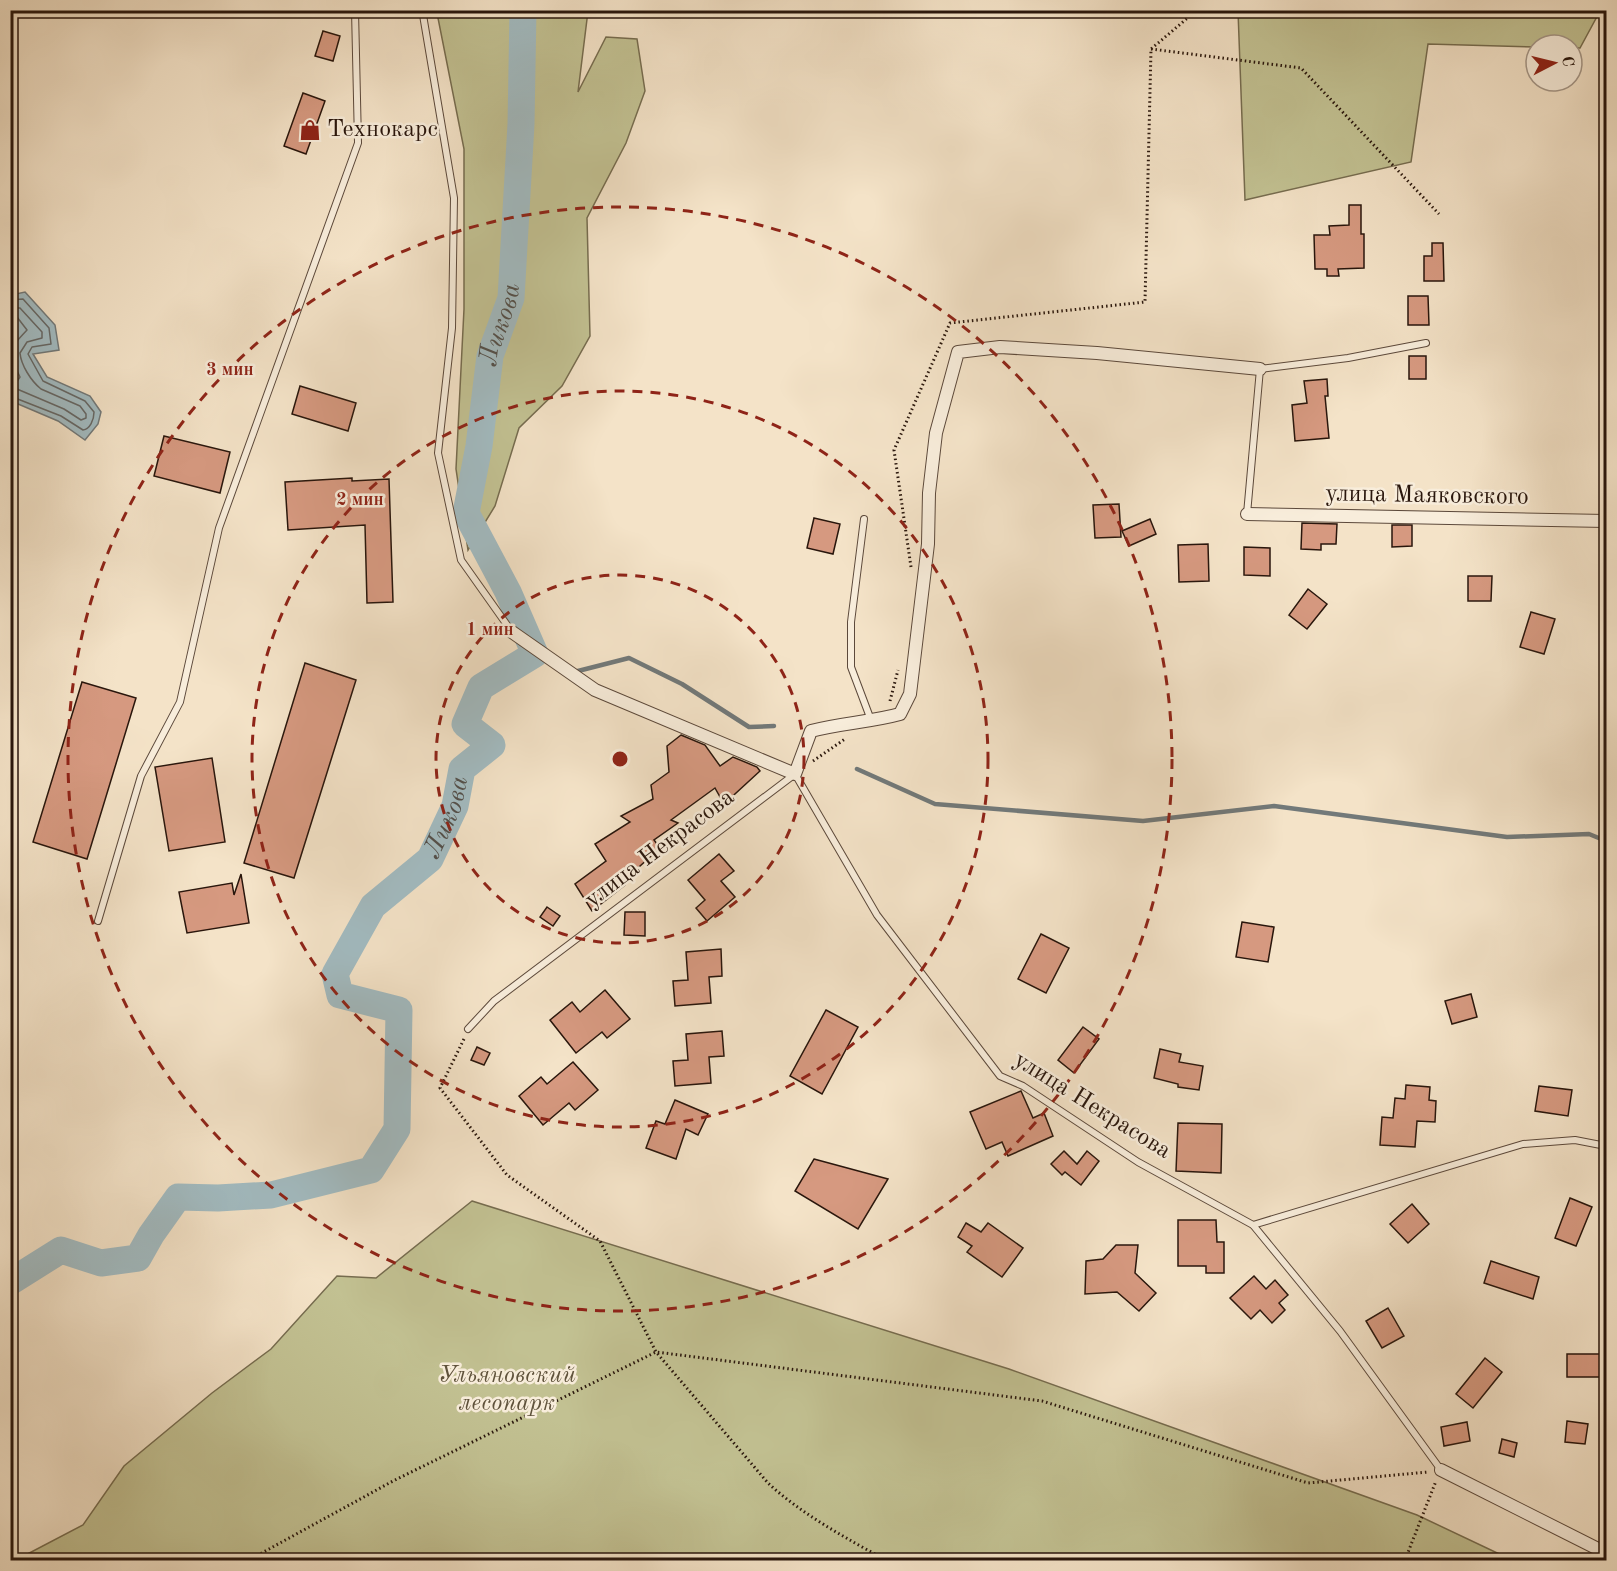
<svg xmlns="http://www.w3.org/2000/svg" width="1617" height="1571" viewBox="0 0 1617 1571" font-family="'Old Standard TT',serif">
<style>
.green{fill:#c2c192;stroke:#766c4f;stroke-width:1.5}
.water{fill:#a2bbc1;stroke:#727979;stroke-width:1.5}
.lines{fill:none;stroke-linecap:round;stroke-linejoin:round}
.shore{stroke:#666866;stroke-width:1.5}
.stream{stroke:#727979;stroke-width:4.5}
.river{stroke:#a2bbc1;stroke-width:27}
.building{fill:#d69980;stroke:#29160c;stroke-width:1.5}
.service-casing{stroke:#5c493b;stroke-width:8}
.minor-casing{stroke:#5c493b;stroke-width:14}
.path{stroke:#29160c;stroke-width:3;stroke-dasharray:1.5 3;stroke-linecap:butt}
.service{stroke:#f8eddb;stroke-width:6}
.minor{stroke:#f8eddb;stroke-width:12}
.ring{fill:none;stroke:#8f2418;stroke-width:3;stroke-dasharray:10 8}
.labels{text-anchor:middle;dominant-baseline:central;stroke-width:5;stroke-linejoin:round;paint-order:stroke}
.poi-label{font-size:24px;fill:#29160c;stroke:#f8eddb;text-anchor:start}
.street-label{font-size:24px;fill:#29160c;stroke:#f8eddb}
.park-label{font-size:24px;font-style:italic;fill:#5f523b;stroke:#f8eddb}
.water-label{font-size:26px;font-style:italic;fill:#53504b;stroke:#f8eddb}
.centre{fill:#8f2418;stroke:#f8eddb;stroke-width:3}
.ring-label{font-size:18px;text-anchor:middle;font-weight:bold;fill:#8f2418;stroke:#f8eddb;stroke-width:5;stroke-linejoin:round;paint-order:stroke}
</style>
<rect width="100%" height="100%" fill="#f4e3c8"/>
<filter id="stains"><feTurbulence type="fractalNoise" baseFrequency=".00333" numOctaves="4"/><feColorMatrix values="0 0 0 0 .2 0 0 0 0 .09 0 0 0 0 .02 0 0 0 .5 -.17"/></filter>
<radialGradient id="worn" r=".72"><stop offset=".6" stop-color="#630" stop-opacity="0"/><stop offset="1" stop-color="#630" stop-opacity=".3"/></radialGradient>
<g class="green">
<path d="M433,11H588L578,92L606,37L637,39L645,91L626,143L587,218L590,336L562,386L519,428L495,506L468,550L456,469L464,309V149L438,18Z"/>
<path d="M1238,11V10L1600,11L1580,48H1572V45H1536V47L1428,44L1411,162L1245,200Z"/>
<path d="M472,1201L1009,1369L1417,1515L1512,1560H16L83,1525L124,1466L212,1393L271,1349L337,1276L376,1278Z"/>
</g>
<path class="water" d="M25,292L55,325L59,350L33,354L47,377L90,396L101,412L98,424L85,440L58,421L11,401V295Z"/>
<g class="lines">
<g class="shore">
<path d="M10,300L23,299L49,328L51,344L32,347L28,354L43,381L85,401L94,412C94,420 90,429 83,430L61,416L10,396"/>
<path d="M10,308H20L42,332V338L27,342L20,353C21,365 31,381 41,389L80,406L86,414V418L81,420L64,409L17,389L10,388"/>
<path d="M10,317H17L27,330C7,352 7,349 20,377L18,380L10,379"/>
</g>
<g class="stream">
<path d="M574,672L629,658L682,684L749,727L774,726"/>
<path d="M857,769L935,804L1143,821L1274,806L1507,837L1589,834L1606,841"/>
</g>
<path class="river" id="s1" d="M10,1282L61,1250L101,1263L138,1258L151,1235L178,1197L218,1198L271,1195L371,1170L397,1129L399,1010L340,995L335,974L373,906L430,859L455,806L462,769L492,745L465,724L481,687L535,654L508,592L466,513L479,446L490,356L511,298L521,124L523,10"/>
</g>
<g class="building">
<path d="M323,31L340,36L333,61L315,56Z"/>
<path d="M303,93L325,101L306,154L284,146Z"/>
<path d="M1349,205H1361V234H1364V268L1338,269L1339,276H1327V269H1315L1314,235H1330L1329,226L1349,225Z"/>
<path d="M1432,243H1443L1444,281H1424V256H1432Z"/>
<path d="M1408,296H1428L1429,325H1408Z"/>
<rect x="1409" y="356" width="17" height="23"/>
<path d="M1327,379L1328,396H1325L1329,438L1295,441L1292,405L1307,403L1304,381Z"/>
<path d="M300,386L356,403L348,431L292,414Z"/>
<path d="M164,436L230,452L220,493L154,476Z"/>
<path d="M352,478V481L389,479L393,602L367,603L365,525L288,530L285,482Z"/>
<path d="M1119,504L1121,537L1095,538L1093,505Z"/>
<path d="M814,518L840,524L833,554L807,548Z"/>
<path d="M1150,519L1156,534L1129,546L1122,531Z"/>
<path d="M1302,523L1337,524L1336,544H1321V550L1301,549Z"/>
<path d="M1392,525H1412V546L1392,547Z"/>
<path d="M1208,544L1209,581L1179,582L1178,545Z"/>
<path d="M1244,547L1270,548V576L1244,575Z"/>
<path d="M1468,576H1492L1491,601H1468Z"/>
<path d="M1308,589L1327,604L1307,629L1289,615Z"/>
<path d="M1531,612L1555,619L1544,654L1520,647Z"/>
<path d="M305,663L356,680L294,878L244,863Z"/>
<path d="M82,682L136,698L87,859L33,842Z"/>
<path d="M681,735L705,745L720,766L733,757L757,767L760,771L724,804L715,788L671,820L678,823L654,840L660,848L629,876L625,885L592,911L575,884L606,861L595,844L630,822L621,816L653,799L651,785L669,772L667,746Z"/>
<path d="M212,758L225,842L169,851L155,767Z"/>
<path d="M719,854L734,871L721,881L735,897L707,921L696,908L705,900L688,880Z"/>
<path d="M241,874L249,923L187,933L179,892L232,883L234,895Z"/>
<path d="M547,907L560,916L553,926L540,917Z"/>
<path d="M625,912H645V936L624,935Z"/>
<path d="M1242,922L1274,927L1268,962L1236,957Z"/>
<path d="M1041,934L1069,948L1046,993L1018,979Z"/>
<path d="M721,949L722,976L709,977L711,1003L675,1006L673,981L688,980L686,952Z"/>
<path d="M605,990L630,1019L607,1038L602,1032L576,1053L550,1020L572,1002L580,1012Z"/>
<path d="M1471,994L1477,1017L1452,1024L1445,1001Z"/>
<path d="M826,1010L858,1027L822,1094L790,1076Z"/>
<path d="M1083,1027L1099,1039L1074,1073L1058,1060Z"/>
<path d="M722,1031L724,1056L709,1057L711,1083L675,1086L673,1061L688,1060L686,1034Z"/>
<path d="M477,1047L490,1053L484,1065L471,1060Z"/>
<path d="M1160,1049L1181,1054L1179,1062L1203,1066L1199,1090L1178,1087V1084L1154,1078Z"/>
<path d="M573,1062L598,1090L575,1110L569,1103L543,1125L519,1096L541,1077L547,1084Z"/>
<path d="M1406,1085L1430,1087L1429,1100L1436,1101L1435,1122L1417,1121L1415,1147L1380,1145L1382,1117L1393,1118L1395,1098L1405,1099Z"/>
<path d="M1539,1086L1572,1090L1568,1116L1535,1111Z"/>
<path d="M1021,1091L1033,1118L1044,1113L1053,1136L1008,1156L1002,1142L986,1149L970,1112Z"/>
<path d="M675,1100L708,1114L698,1135L686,1129L676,1159L646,1148L656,1121L665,1124Z"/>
<path d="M1178,1123L1222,1124L1221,1173L1176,1171Z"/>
<path d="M1064,1151L1077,1164L1087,1151L1099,1161L1081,1185L1065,1172L1062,1175L1051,1164Z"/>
<path d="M814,1159L888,1179L858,1229L795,1191Z"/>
<path d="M1570,1198L1592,1207L1576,1246L1555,1238Z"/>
<path d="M1412,1204L1429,1224L1408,1243L1390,1224Z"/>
<path d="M1178,1220H1216L1217,1242H1224V1273H1206V1266H1178Z"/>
<path d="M966,1223L981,1232L988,1223L1023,1248L1002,1277L967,1252L972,1246L958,1237Z"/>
<path d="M1116,1245H1138L1135,1273L1156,1293L1139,1311L1117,1292L1085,1294L1086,1261L1103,1259Z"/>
<path d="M1491,1261L1539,1277L1533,1299L1484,1283Z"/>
<path d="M1254,1276L1266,1289L1275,1280L1288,1295L1279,1303L1285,1310L1272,1323L1260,1310L1251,1319L1230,1298Z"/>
<path d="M1388,1308L1404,1336L1382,1348L1366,1321Z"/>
<rect x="1567" y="1354" width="36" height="23"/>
<path d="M1485,1358L1502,1372L1473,1408L1456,1394Z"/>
<path d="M1567,1421L1588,1424L1585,1444L1565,1442Z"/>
<path d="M1467,1422L1470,1441L1444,1446L1441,1427Z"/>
<path d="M1502,1439L1517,1443L1514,1457L1499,1453Z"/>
</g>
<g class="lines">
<defs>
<g id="service">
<path d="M411,10L423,15L454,198L452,328L438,453L461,560L512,632"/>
<path d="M1247,514L1260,369L1348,358L1426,343"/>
<path d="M864,519L851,622V667L871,720"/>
<path d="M98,921L141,776L180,702L219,528L358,143L355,10"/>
<path d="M468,1029L494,1001L795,774L877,915L1000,1076L1023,1086L1138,1162L1253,1225L1340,1331L1441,1470"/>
<path d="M1253,1225L1523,1144L1575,1140L1606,1146"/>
</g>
<g id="minor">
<path d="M1247,514L1606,521"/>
<path d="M512,632L595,690L795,774L811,731C841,723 871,722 900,714L910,694L928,544L929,493L936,433L958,352L1000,347L1097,353L1260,369"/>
<path d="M1441,1470L1606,1553"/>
</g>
</defs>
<use href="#service" class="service-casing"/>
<use href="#minor" class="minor-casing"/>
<g class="path">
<path d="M1151,49L1301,68L1439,214"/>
<path d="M911,567L894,450L950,323L1145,302L1151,49L1197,10"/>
<path d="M890,701L898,670"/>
<path d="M813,761L845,739"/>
<path d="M464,1039L440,1088L507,1175L600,1241L656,1352L768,1483C800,1513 847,1539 886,1560"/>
<path d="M249,1560L393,1481L656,1352L1042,1401L1308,1483L1428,1472"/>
<path d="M1405,1560L1436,1481"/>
</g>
<use href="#service" class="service"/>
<use href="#minor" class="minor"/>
</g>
<g class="ring">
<circle cx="620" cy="759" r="184"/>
<circle cx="620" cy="759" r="368"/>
<circle cx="620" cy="759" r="552"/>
</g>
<defs>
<symbol id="shop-bare" viewBox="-9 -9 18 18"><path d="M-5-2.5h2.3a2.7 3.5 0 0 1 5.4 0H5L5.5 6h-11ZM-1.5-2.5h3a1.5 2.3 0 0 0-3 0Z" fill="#8f2418" stroke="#f8eddb" stroke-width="2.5" paint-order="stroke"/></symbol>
</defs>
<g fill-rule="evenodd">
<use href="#shop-bare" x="295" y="115" width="30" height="30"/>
</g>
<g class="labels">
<g class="poi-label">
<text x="327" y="130">Технокарс</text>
</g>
<g class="street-label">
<text transform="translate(1427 496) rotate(1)">улица Маяковского</text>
<text transform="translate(660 849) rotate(-37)">улица Некрасова</text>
<text transform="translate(1092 1106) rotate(32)">улица Некрасова</text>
</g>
<g class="park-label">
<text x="507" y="1376">Ульяновский<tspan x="507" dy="28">лесопарк</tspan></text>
</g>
<g class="water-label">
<text stroke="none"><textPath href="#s1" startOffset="1432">Ликова</textPath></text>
<text stroke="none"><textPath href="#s1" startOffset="856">Ликова</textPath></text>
</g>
</g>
<circle cx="620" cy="759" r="9" class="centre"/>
<g class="ring-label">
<text x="230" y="375">3 мин</text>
<text x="360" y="505">2 мин</text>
<text x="490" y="635">1 мин</text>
</g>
<rect width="1617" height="1571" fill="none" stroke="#f4e3c8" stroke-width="36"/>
<rect x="12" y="12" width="1593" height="1547" fill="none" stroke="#29160c" stroke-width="3"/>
<rect x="18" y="18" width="1581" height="1535" fill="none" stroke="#29160c" stroke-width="1.5"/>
<g transform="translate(1554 63) rotate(83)"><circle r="28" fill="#f8eddb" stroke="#a59788" stroke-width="1.5"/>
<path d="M0-4.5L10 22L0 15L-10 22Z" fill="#8f2418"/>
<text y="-9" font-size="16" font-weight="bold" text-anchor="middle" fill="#29160c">С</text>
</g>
<rect width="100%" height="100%" filter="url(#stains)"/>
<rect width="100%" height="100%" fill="url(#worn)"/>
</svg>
